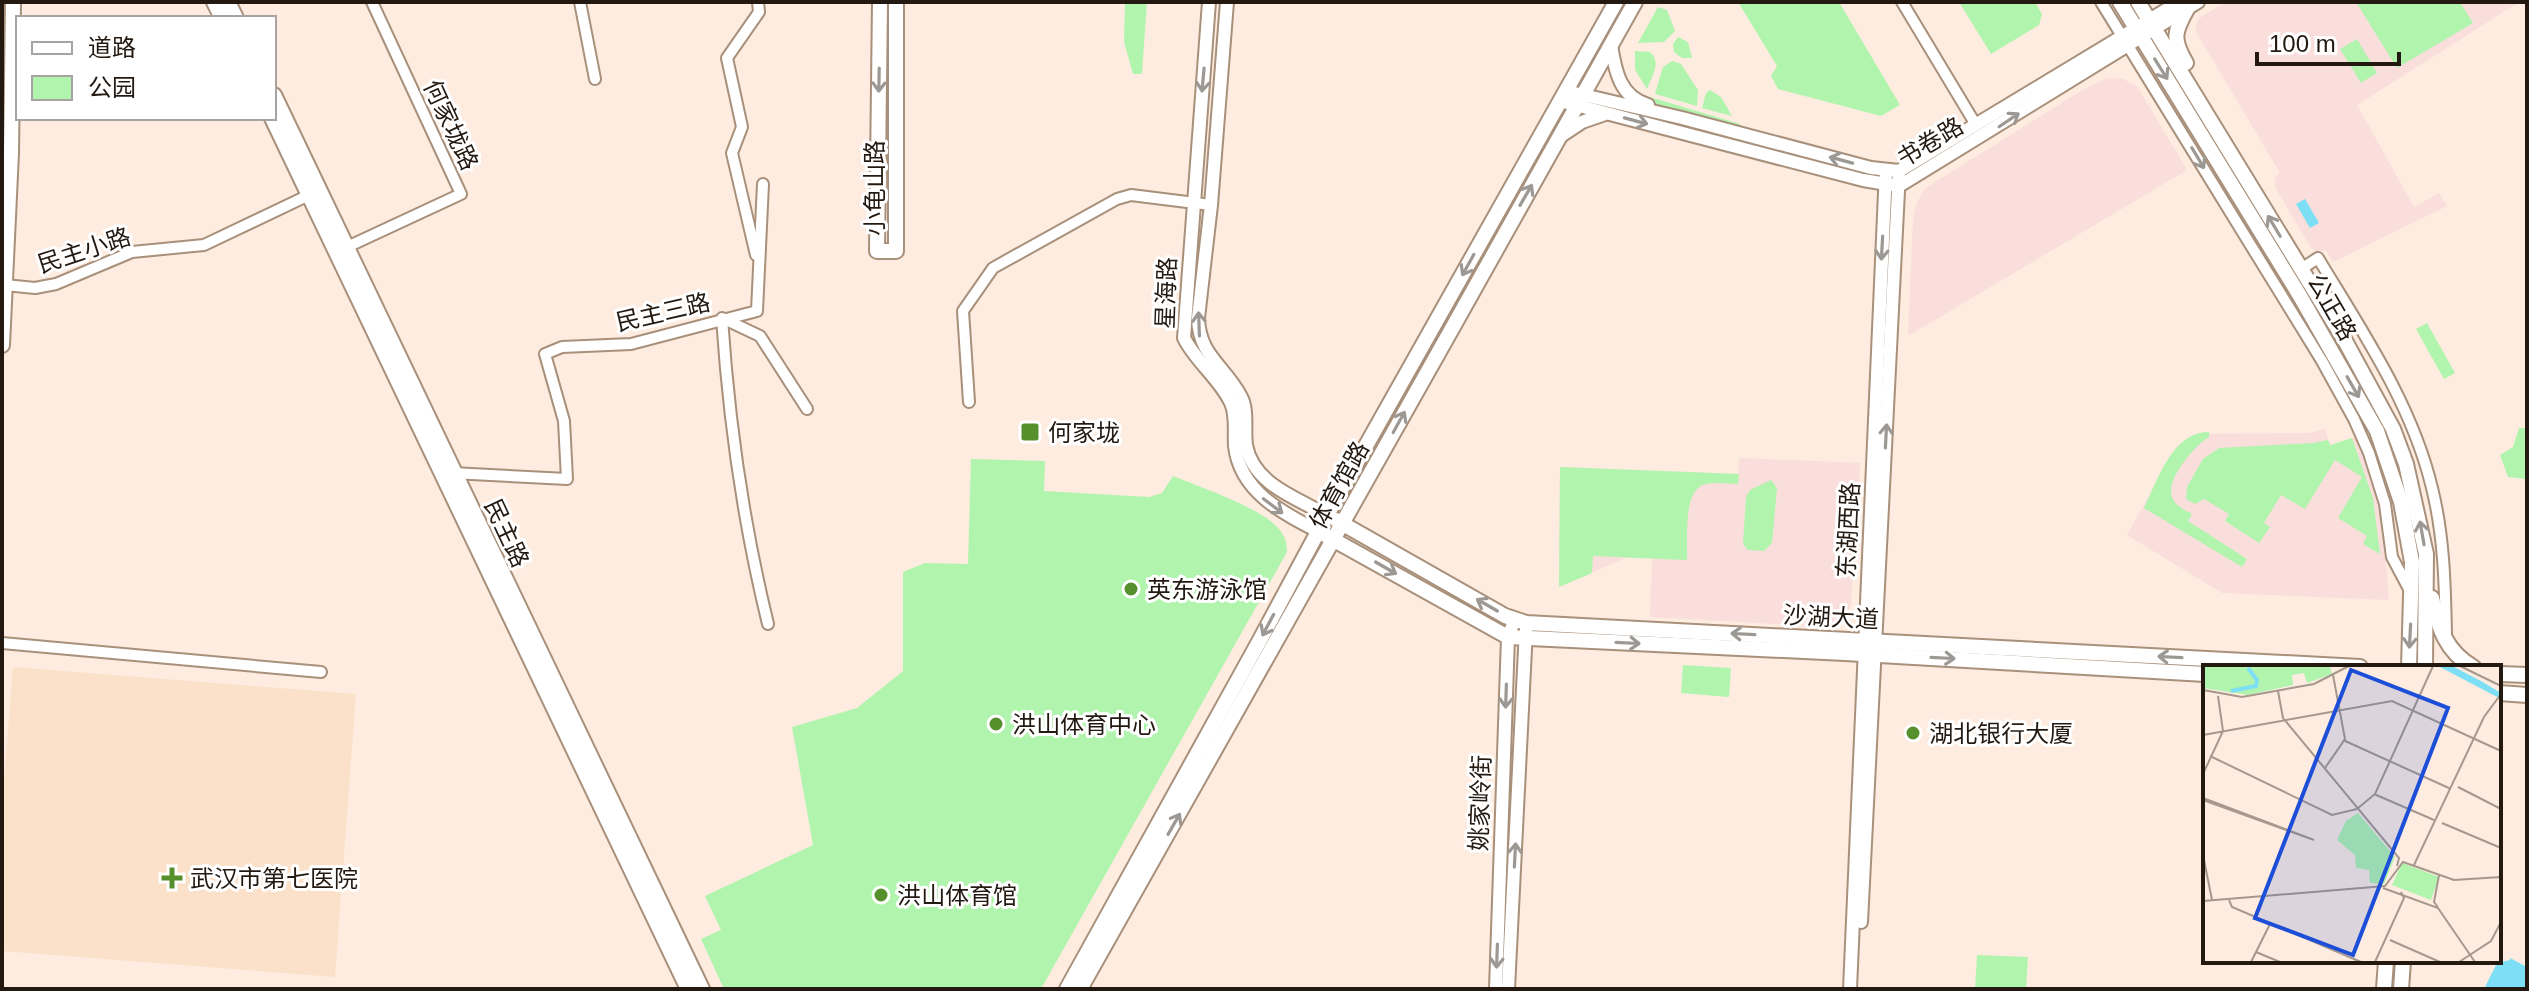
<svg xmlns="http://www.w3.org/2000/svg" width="2529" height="991" viewBox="0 0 2529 991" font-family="Arial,'Noto Sans SC',sans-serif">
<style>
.commercial{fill:#f9dedc}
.built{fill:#fbe1ca}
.green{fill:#b1f4ae}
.water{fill:#7cdff6}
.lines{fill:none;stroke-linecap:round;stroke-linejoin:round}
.minor-casing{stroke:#a8907b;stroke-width:14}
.tertiary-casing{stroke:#a8907b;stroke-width:16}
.secondary-casing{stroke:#a8907b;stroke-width:18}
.minor{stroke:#fff;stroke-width:10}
.tertiary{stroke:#fff;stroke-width:12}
.secondary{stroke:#fff;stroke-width:14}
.oneway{stroke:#9c9894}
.poi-dot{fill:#56902d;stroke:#fff;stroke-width:3}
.labels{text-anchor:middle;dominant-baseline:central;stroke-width:6;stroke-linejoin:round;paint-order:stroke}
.street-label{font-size:24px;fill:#231911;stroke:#fff}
.poi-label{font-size:24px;fill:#231911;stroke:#fff;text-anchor:start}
.inset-river{fill:none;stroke:#7cdff6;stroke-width:4}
.inset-road{fill:none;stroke:#a6988d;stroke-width:2}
.view{fill:#1d4ed8;fill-opacity:0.15;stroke:#1d4ed8;stroke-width:4}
.inset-edge{fill:none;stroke:#231911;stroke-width:4}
</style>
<rect width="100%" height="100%" fill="#fdecdf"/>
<g class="commercial">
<path d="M2226,2H2519L2357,105L2414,207L2439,193L2447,206L2333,262L2326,250L2318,253L2311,248L2275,187V178L2280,173L2195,30L2198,19Z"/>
<path d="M2107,78L2123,79L2137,86L2187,170L1908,336L1913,219L1917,203L1924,189L2079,92Z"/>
<path d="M2325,429L2330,445L2356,437L2370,472L2382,515L2389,600L2222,593L2127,535L2177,446L2195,434L2309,433Z"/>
<path d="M1739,458L1860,463L1851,606L1843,621L1827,627L1650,617L1652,558L1627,557L1559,587L1560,467L1738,474Z"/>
</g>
<path class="built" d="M13,667L356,694L335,977L2,951V805Z"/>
<g class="green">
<path d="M1125,2H1147L1142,74H1133L1124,42Z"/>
<path d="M1738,2H1839L1900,105L1881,116L1778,89L1771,76L1777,66Z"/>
<path d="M1959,2H2035L2042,14L2039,25L1991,54Z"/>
<path d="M2356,2H2460L2473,23L2397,68Z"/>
<path d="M1658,7L1667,10L1675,31L1664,42L1638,43Z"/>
<path d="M1678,37L1688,42L1692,58H1682L1674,52L1673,44Z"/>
<path d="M2357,39L2377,73L2361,83L2340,49Z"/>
<path d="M1635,51L1650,52C1662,62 1652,76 1647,89L1635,70Z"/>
<path d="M1672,61L1681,64L1698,90L1697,106L1655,94L1663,67Z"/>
<path d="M1710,90L1721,97L1732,116L1702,108L1706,93Z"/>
<path d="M1650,97L1740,124L1739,129L1648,102Z"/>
<path d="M2427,323L2455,373L2444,379L2416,329Z"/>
<path d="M2519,428H2527V479L2508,477L2500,455L2513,447Z"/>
<path d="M2209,432V437C2195,445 2165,480 2172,497C2175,506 2185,510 2192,514L2188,521L2247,559L2242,567L2144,508C2158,480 2172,432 2209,432Z"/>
<path d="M2352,438L2373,498L2380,554L2363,544L2367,536L2338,518L2362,477L2335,460L2305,509L2281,495L2264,523L2270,527L2259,543L2225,521L2229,514L2204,499L2195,504L2186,499L2187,487L2203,459L2219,448L2313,443L2328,440L2330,445Z"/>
<path d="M971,459L1045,461L1044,491L1149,497L1162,493L1173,476C1200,487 1262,508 1279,529C1285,536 1287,543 1287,552L1041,989H724L701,939L721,930L705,896L813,845L792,727L857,708L903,671V572L925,563L968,564Z"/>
<path d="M1560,467L1739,474L1738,484C1728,484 1716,482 1706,484C1682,488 1688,541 1687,560L1593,556L1592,573L1559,587Z"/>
<path d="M1771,480L1777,488L1772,543L1764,551L1748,550L1743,544L1746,497L1750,490Z"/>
<path d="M1683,665L1731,668L1729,697L1681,693Z"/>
<path d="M1977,955L2028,957L2026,989H1975Z"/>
</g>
<g class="water">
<path d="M2305,199L2319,223L2310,228L2296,204Z"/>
<path d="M2510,958L2527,967V987L2484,989L2497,963L2510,960Z"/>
</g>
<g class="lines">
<defs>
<g id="minor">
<path d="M580,2L595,79"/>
<path d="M1902,2L1976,125"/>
<path d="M2101,2L2322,361L2354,419L2369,453L2385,504L2392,557L2409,589"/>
<path d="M347,247L461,194L372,2"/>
<path d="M756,255L732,153L742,127L727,58L759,12L758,2"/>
<path d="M2301,269L2318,258C2362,331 2412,404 2432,488C2444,536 2445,584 2446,634"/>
<path d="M5,285L35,288L56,284L132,252L204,245L309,195"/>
<path d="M969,402L963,311L993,268L1117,199L1131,195L1211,205"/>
<path d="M452,473L567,479L564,421L545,354L562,347L631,344L757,311L763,184"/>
<path d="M768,624C743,522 729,424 722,318L760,336L807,409"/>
<path d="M2,643L321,672"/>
</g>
<g id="tertiary">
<path d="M1209,2L1184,338C1196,362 1220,379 1231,403C1237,415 1234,433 1235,446C1240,491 1282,513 1318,531"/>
<path d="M1227,2L1211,205L1198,318C1199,356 1225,366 1241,397C1248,410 1244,430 1246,445C1253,484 1296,498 1327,515"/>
<path d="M1611,45C1615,71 1620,97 1648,105"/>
<path d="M1566,91L1682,118L1871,168L1899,171L2179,2"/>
<path d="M1560,101L1863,180L1899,186L2198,2"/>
<path d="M1561,136L1582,122L1605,114"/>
<path d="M1861,922L1899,171"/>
<path d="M1496,989L1508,637L1515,619"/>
<path d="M1508,989L1526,629"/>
<path d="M1850,989L1886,170"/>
</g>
<g id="secondary">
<path d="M214,2L222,18"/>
<path d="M228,2L236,18"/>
<path d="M880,2L877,251H896V2"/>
<path d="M2120,2L2300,296L2377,431L2401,502L2412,562L2409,667"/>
<path d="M2138,2L2344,339L2393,429L2406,464L2426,554L2425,667"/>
<path d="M2186,63C2172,39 2174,32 2187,9"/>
<path d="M274,95L702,989"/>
<path d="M272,118L688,989"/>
<path d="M2,345L11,153L13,2"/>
<path d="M1336,520L1505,616L1526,623L2360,667"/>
<path d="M1325,535L1508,637L1845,653L2205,674"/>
<path d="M2432,598C2438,627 2446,652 2473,667"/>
<path d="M2499,674L2527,675"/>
<path d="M2499,693L2527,695"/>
<path d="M1067,989L1260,640L1327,515L1616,2"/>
<path d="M1080,989C1267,661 1450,331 1635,2"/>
<path d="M2384,989L2386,961"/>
<path d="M2401,989L2403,961"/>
</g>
</defs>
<use href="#minor" class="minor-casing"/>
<use href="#tertiary" class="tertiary-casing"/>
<use href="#secondary" class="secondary-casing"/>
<use href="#minor" class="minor"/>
<use href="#tertiary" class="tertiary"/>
<use href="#secondary" class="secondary"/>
</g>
<defs><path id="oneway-shaft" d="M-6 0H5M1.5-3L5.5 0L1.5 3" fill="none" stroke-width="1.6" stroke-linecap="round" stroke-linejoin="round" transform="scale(2)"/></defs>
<g class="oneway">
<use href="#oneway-shaft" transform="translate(2161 69) rotate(58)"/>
<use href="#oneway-shaft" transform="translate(879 80) rotate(91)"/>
<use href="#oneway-shaft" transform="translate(1203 80) rotate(95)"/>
<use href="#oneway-shaft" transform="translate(2009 120) rotate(-34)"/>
<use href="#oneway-shaft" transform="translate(1636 121) rotate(15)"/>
<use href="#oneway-shaft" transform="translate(2198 158) rotate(59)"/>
<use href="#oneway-shaft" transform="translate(1841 160) rotate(-165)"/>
<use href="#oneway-shaft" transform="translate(1526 195) rotate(-60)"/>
<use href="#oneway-shaft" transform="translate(2274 226) rotate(-121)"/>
<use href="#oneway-shaft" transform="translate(1882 248) rotate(93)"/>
<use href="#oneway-shaft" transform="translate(1468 265) rotate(119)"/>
<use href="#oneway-shaft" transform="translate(1199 324) rotate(-92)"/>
<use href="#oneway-shaft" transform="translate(2353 387) rotate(60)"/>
<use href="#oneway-shaft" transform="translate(1399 422) rotate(-61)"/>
<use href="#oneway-shaft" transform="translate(1886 436) rotate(-87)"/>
<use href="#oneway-shaft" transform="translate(1273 506) rotate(37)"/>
<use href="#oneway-shaft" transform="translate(2422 533) rotate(-100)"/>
<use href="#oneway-shaft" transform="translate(1386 568) rotate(30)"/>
<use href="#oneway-shaft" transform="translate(1487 605) rotate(-150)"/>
<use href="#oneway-shaft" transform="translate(1268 625) rotate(118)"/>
<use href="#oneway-shaft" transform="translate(1743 634) rotate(-177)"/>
<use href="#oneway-shaft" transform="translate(2410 636) rotate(93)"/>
<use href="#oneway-shaft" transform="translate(1628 643) rotate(3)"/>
<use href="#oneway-shaft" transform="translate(2170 657) rotate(-177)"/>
<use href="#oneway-shaft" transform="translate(1943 658) rotate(3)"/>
<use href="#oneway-shaft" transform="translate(1506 696) rotate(92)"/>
<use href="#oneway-shaft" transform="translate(1174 824) rotate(-60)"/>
<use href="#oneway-shaft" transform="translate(1515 855) rotate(-87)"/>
<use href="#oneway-shaft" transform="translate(1497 956) rotate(92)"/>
</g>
<g class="poi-dot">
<rect x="1020" y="422" width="20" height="20" rx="4"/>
<circle cx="1131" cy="589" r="8"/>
<circle cx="996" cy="724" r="8"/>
<circle cx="1913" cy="733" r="8"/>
<path d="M168 866h8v8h8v8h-8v8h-8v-8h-8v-8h8z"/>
<circle cx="881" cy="895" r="8"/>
</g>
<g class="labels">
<g class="street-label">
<text transform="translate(451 125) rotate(65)">何家垅路</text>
<text transform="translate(1930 142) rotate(-31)">书卷路</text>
<text transform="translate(874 188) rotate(-90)">小龟山路</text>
<text transform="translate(84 250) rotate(-18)">民主小路</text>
<text transform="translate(1166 293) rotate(-88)">星海路</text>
<text transform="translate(2332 307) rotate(60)">公正路</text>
<text transform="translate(663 312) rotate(-13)">民主三路</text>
<text transform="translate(1339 485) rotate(-61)">体育馆路</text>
<text transform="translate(1848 530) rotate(-87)">东湖西路</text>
<text transform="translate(507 533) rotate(65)">民主路</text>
<text transform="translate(1831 617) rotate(3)">沙湖大道</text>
<text transform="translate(1480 803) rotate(-88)">姚家岭街</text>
</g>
<g class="poi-label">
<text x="1048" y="432">何家垅</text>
<text x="1147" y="589">英东游泳馆</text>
<text x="1012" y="724">洪山体育中心</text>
<text x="1929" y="733">湖北银行大厦</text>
<text x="190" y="878">武汉市第七医院</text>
<text x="897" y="895">洪山体育馆</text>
</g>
</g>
<g transform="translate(2203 665)">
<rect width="298" height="298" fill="#fdecdf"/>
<path d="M0,1H127L129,9L104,18L101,8L89,10L90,20L45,30L0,23ZM155,148L192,192L181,219L167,218L166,205L153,203L152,190L134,175L143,156ZM199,198L236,212L228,235L189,220Z" fill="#b1f4ae"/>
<path d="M235,1H249L278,16L298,28V34Z" fill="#7cdff6"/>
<path class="inset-river" d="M28,26L53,21L54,15L45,3"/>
<path class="inset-road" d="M257,1L298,21M0,25L39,32L111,19L146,1M75,26L80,53M80,53L196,193L194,201M0,70L189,36L298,86M140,75L248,124M7,91L129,150L154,144M122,103L142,74L130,10M0,109L20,66L15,31M255,122L298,144M171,129L231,155M0,133L111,175L0,135M154,144L172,129L230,1M239,158L298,183M0,190L9,235M211,200L281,52L298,29M180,223L235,243L272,297M26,235L29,242L158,297M0,236L182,221L200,197L251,215L298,212M235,242L231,237L236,210M187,275L237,297M53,287L77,297M48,297L67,259M172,297L201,233L198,227M256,297L288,276L298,257"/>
<path class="view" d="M148,5L245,43L150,290L52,253Z"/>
<rect width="298" height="298" class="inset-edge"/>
</g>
<rect width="2529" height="991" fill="none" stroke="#231911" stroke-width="8"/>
<rect x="16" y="16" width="260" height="104" fill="#ffffff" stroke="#a7a3a0" stroke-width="2"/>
<rect x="32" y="42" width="40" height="12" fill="#ffffff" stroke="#a7a3a0" stroke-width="2"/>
<text x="88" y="56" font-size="24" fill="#231911">道路</text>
<rect x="32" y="76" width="40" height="24" fill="#b1f4ae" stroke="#a7a3a0" stroke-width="2"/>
<text x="88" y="96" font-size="24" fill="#231911">公园</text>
<path d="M2257 52v12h142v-12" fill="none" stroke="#231911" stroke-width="4"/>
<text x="2269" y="52" font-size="24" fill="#231911" stroke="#ffffff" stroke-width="6" paint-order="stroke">100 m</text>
</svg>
